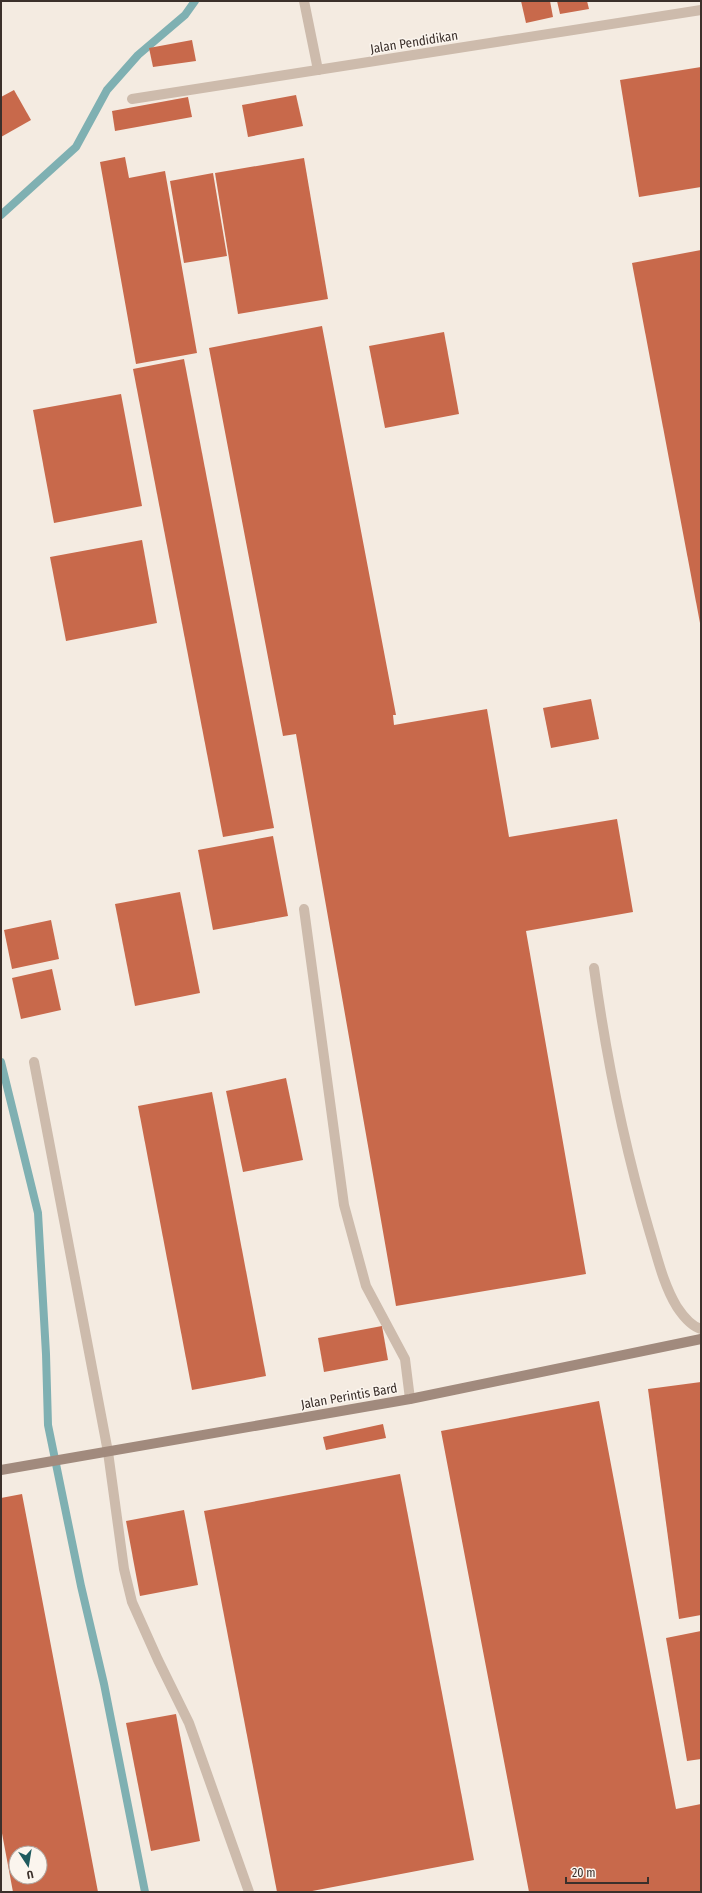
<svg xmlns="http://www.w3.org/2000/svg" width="702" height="1893" viewBox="0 0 702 1893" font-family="'Fira Sans Condensed',sans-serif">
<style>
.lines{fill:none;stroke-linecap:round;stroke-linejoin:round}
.stream{stroke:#7fb0b2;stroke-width:8}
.building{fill:#c8694b;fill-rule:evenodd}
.lane{stroke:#cdbbac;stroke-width:10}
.street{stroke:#cdbbac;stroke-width:10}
.secondary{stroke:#a18a7d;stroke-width:10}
.labels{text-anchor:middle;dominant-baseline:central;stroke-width:3;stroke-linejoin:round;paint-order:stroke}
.street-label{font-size:13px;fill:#3b302b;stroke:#fbf5ee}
</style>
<rect width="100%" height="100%" fill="#f4ebe1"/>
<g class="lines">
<g class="stream">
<path d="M1,215L76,147L107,90L138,55L185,15L195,1"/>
<path d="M1,1062L38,1213L46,1354L48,1425L81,1586L104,1684L145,1892"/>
</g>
</g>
<g class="building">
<path d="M521,1H550L553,17L526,23Z"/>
<path d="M557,1H587L589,9L560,14Z"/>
<path d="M192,40L196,61L153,67L149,48Z"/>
<path d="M701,67V187L639,197L620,80Z"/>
<path d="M14,90L31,120L1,137V97Z"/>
<path d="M296,95L303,126L248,137L242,105Z"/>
<path d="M188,97L192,117L115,131L112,111Z"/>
<path d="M125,157L129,178L165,171L197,353L136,364L100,162Z"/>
<path d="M304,158L328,299L238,314L215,173Z"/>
<path d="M213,173L227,256L184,263L170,181Z"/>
<path d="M701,250V623H700L632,263Z"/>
<path d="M322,326L396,715H393L394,725L487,709L509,837L617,819L633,912L526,931L586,1274L396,1306L296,734L283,736L209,348Z"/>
<path d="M444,332L459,414L385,428L369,346Z"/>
<path d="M184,359L274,828L223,837L133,369Z"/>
<path d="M121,394L142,506L54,523L33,410Z"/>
<path d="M142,540L157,623L66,641L50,557Z"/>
<path d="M591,699L599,739L551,748L543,708Z"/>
<path d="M273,836L288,916L213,930L198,850Z"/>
<path d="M180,892L200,993L135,1006L115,904Z"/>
<path d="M51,920L59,959L12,969L4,930Z"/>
<path d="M52,969L61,1010L21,1019L12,978Z"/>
<path d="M286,1078L303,1160L243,1172L226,1091Z"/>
<path d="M212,1092L266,1376L192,1390L138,1106Z"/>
<path d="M382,1326L388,1360L324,1372L318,1338Z"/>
<path d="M701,1382V1615L679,1619L648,1389Z"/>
<path d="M599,1401L676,1809L701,1804V1892H529L441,1431Z"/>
<path d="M383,1424L386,1438L326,1450L323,1437Z"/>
<path d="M400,1474L474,1860L307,1892H277L204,1511Z"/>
<path d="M22,1494L98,1892H13L1,1828V1498ZM16,1853H40V1877H16Z"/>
<path d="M184,1510L198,1585L140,1596L126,1521Z"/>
<path d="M701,1631V1759L687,1761L666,1638Z"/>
<path d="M176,1714L200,1841L151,1851L126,1723Z"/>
</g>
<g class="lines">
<g class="lane">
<path d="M304,1L318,70"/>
<path d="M304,909L344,1205L366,1286L405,1359L410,1399"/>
<path d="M594,968C606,1056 624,1145 649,1230C657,1256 663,1284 677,1307C683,1316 691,1326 701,1329"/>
<path d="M34,1062L108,1452L124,1569L132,1602L158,1660L189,1723L249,1892"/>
</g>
<path class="street" d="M132,99L701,10"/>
<path class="secondary" d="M1,1470L410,1399L701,1339"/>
</g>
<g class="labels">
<g class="street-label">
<text transform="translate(414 42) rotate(-9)">Jalan Pendidikan</text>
<text transform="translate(349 1396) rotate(-10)">Jalan Perintis Bard</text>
</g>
</g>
<rect width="702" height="1893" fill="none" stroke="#3b302b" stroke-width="4"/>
<g transform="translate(28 1865) rotate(168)"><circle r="19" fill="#fbf5ee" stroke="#aea6a0"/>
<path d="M0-3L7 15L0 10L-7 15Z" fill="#1f5a5e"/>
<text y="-6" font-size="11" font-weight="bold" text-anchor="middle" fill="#3b302b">U</text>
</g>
<path d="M566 1877v6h82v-6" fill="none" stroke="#3b302b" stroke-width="2"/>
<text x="572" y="1877" font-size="12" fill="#3b302b" stroke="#fbf5ee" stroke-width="3" paint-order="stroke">20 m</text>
</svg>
